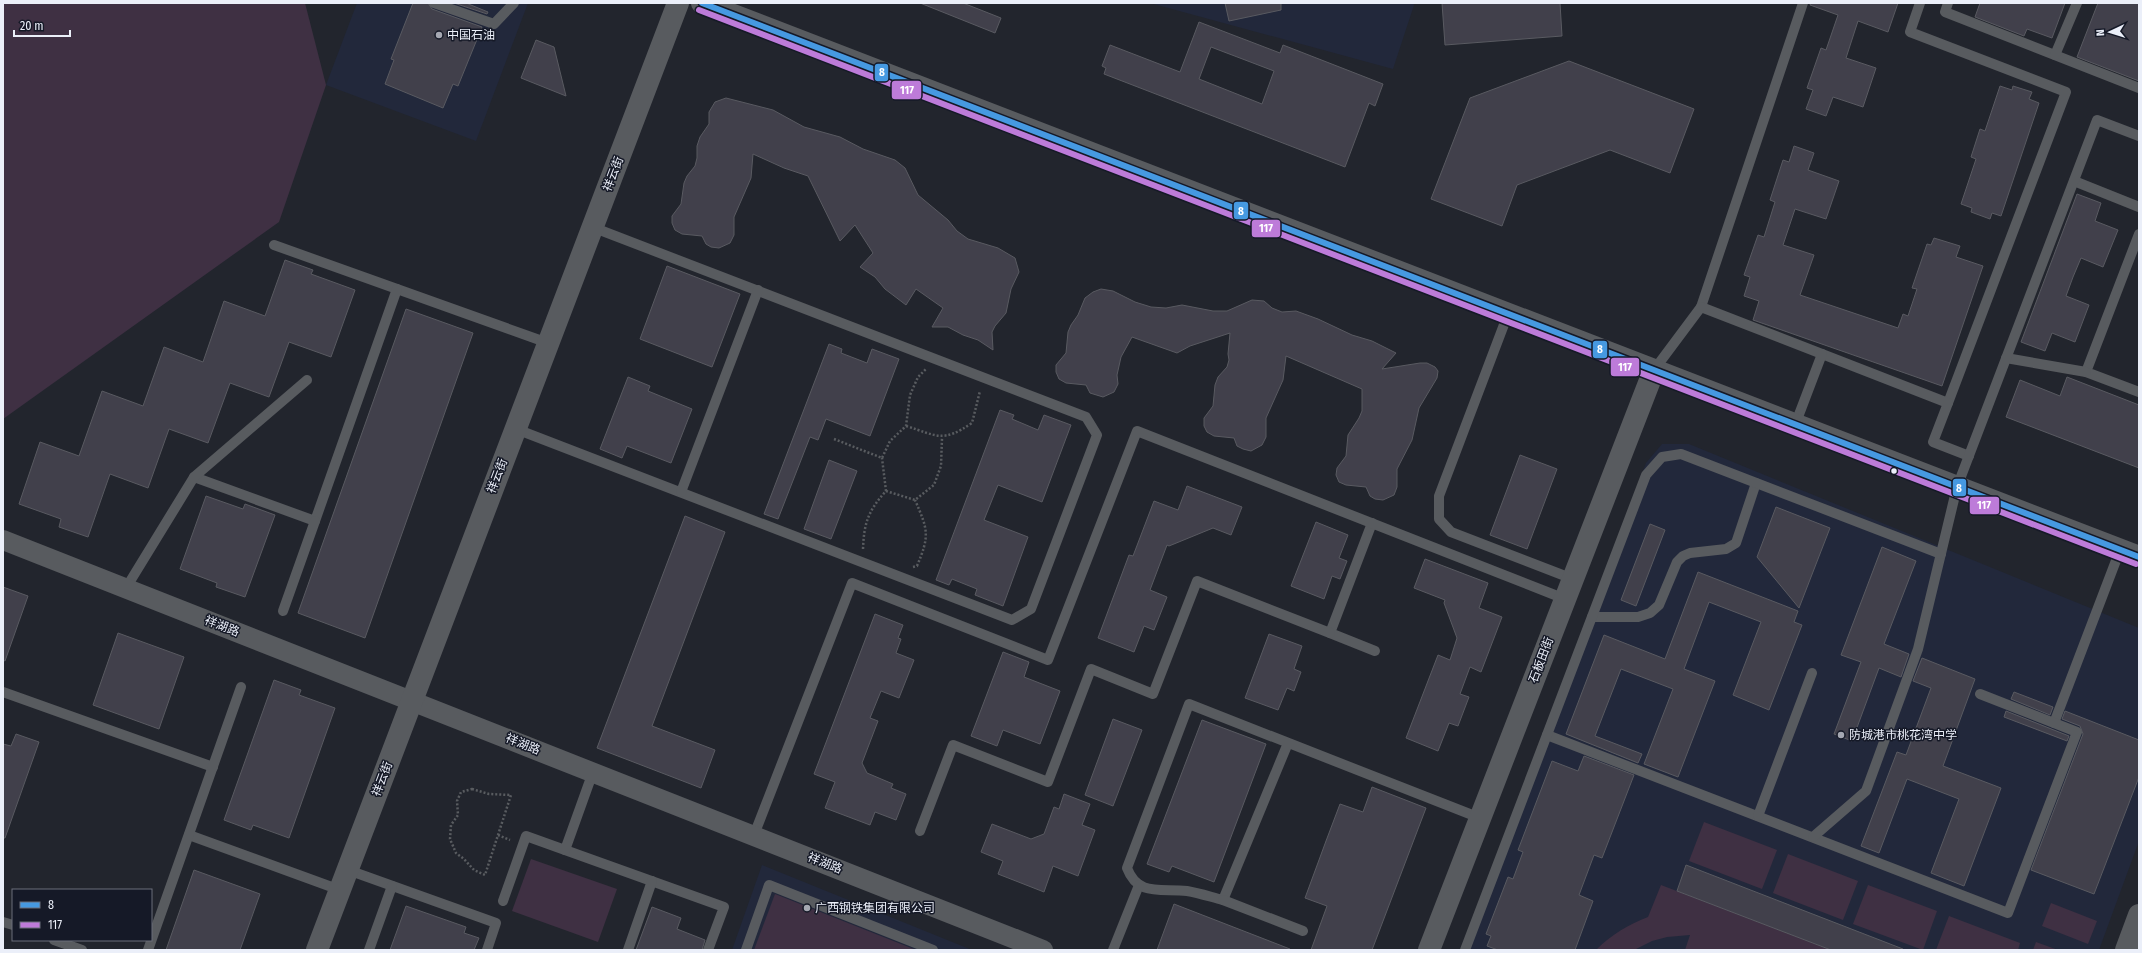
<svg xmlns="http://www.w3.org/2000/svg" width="2142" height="953" viewBox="0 0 2142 953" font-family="'Fira Sans Condensed','Noto Sans SC',sans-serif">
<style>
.built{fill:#22283b}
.green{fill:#3f3043}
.building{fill:#41404b;stroke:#595a61;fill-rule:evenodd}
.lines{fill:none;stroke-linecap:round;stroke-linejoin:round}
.path{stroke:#595c60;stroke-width:2.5;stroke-dasharray:2 2;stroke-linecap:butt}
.service{stroke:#585b5f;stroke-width:10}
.minor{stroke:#585b5f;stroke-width:20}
.tertiary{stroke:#585b5f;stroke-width:22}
.bus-1-casing{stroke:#151927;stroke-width:9}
.bus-2-casing{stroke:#151927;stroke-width:9}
.bus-1{stroke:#4699e1;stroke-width:6}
.bus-2{stroke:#bd7bd9;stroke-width:6}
.poi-dot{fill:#a5a8b2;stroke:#151927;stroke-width:1.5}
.bus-dot{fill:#ebeff9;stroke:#151927;stroke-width:1.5}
.labels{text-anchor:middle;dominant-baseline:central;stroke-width:3;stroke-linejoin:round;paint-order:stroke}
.poi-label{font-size:12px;fill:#ebeff9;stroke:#151927;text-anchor:start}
.street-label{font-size:12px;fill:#ebeff9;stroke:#151927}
.line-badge{stroke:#151927;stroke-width:1.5}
.badge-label{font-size:11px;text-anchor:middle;font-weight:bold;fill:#fff}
</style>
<rect width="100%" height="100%" fill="#22252d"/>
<g class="built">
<path d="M357,3H528L476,141L326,85Z"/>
<path d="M1150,3H1413L1414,5L1393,69Z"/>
<path d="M1662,444H1689L2139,628V841L2099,950H1461L1646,463Z"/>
<path d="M762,865L972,950H732Z"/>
</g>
<g class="green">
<path d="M3,3H305L326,85L279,222L3,419Z"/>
<path d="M1704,822L1777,850L1762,889L1689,861Z"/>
<path d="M1788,854L1858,881L1843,920L1773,893Z"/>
<path d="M531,859L617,889L598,942L512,911Z"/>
<path d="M1661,885L1831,950H1685L1690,935L1667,937L1652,941L1634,950H1596C1612,934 1628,925 1648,917Z"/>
<path d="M1868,885L1937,911L1923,950L1853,924Z"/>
<path d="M775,894L916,950H754Z"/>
<path d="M2051,903L2097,921L2088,944L2042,926Z"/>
<path d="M1949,916L2020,943L2018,950H1936Z"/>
<path d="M2036,942L2058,950H2033Z"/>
</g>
<g class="building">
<path d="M413,3H428L432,9L482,27L458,86L453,84L443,108L385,84L394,60L391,59Z"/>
<path d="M454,3H466L488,12L487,14Z"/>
<path d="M920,3H963L1001,18L995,33Z"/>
<path d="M1225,3H1281V10L1229,21Z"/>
<path d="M1442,3H1560L1562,36L1445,45Z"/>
<path d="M1811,3H1898L1888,32L1858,21L1846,58L1876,68L1863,107L1833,97L1826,116L1806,109L1813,90L1807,88L1821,48L1826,50L1838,15L1810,5Z"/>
<path d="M1980,3H2065L2052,38L2027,29L2024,36L1975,17Z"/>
<path d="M2098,3H2139V81L2077,57Z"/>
<path d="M1199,22L1280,53L1283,45L1383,84L1375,106L1369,103L1345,167L1104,74L1106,68L1102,66L1110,45L1180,72ZM1211,47L1274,71L1262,104L1199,79Z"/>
<path d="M536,40L554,47L566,96L521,78Z"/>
<path d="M1569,61L1694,109L1670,173L1610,150L1517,185L1502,226L1431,199L1470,98Z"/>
<path d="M2000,86L2012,90L2013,86L2032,92L2029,99L2039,103L2001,216L1992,213L1990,219L1971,212L1972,208L1961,204L1976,159L1971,157L1980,129L1985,131Z"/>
<path d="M726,98L773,110L804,127L840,137L863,149L895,160L905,168L918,195L948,220L957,231L968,239L998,248L1015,258L1019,272L1011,289L1006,313L995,326L992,332L993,350L978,340L963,335L948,327H932L943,308L916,289L906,305L885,289L875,277L860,267L873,253L855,225L840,241L808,176L784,168L753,154L751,178L734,217V235L730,243L719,248L711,247L706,244L702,236L682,234L675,230L672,223V216L681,204L684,183L687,176L695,166L697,158V146L700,137L709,124V112L715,102Z"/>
<path d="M1794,146L1814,153L1808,170L1839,181L1826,219L1795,209L1783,245L1814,255L1800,295L1898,328L1903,314L1908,316L1917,289L1912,288L1927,244L1931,245L1934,238L1960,246L1956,257L1983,266L1942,386L1753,320L1759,301L1744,296L1750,277L1744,275L1758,235L1764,237L1775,202L1770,200L1783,160L1789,162Z"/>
<path d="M2077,194L2101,203L2095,221L2118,230L2103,267L2081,258L2073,277L2066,296L2089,305L2075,342L2052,333L2045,351L2021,342Z"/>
<path d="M285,260L313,270L311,274L355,290L331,357L289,342L269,397L230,383L208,443L169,429L148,488L110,474L88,537L59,527L61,519L19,504L40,442L79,456L102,391L143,406L164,347L203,362L224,301L265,316Z"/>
<path d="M667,266L740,294L712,367L640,339Z"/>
<path d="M1101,289L1113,291L1135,302L1151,307L1166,308L1182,305L1213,311H1227L1252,300L1264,301L1272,308L1282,312L1296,311L1318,319L1352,335L1372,341L1396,353L1382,369L1420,363H1427L1435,367L1438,371L1437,378L1419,408L1412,440L1397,469V487L1394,495L1383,500L1375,499L1370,496L1366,487L1346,485L1339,482L1336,475L1337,468L1346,456L1348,435L1359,418L1362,411V389L1286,356L1283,380L1266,418V437L1262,445L1251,451L1243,449L1237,446L1234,438L1214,436L1207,432L1204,426V418L1213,406L1215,385L1218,377L1227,367L1229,360L1228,354L1230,333L1190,346L1177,353L1132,337L1121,357L1117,375L1118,384L1114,392L1103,397L1090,393L1086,385L1066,383L1059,379L1056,372V365L1066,353L1068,332L1071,325L1078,315L1085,298L1093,292Z"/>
<path d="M406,309L473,333L365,638L298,613Z"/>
<path d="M829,344L842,349L841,353L867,363L872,349L899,359L870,436L826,419L818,440L810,437L778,519L764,514Z"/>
<path d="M628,377L650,386L648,391L692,409L671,463L627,446L622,458L600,449Z"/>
<path d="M2067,377L2139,405V468L2006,417L2020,380L2060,396Z"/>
<path d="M1000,410L1014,415L1012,419L1038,430L1044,415L1071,425L1042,502L998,485L984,520L1028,537L1003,606L975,595L977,589L952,579L949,585L936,580Z"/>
<path d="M1520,455L1557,469L1527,549L1490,535Z"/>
<path d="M829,460L857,471L831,539L804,529Z"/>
<path d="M1187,486L1242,507L1231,535L1213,528L1169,546L1167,545L1150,590L1167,597L1154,630L1144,626L1134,652L1098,638L1129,555L1133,556L1154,501L1178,510Z"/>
<path d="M206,496L243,509L245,504L275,515L245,597L216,587L217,583L180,569Z"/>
<path d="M1776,507L1830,528L1799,608L1757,557Z"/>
<path d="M685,516L725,532L652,726L715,750L701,788L597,748Z"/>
<path d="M1316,522L1348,535L1339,558L1347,561L1340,579L1332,576L1324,599L1291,586Z"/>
<path d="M1650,524L1665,530L1636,606L1621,600Z"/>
<path d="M1882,547L1916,561L1884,644L1909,654L1901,677L1879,668L1852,741L1834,734L1861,662L1841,655Z"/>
<path d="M1425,559L1488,583L1479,608L1502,617L1481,672L1470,667L1460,694L1469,697L1458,726L1449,723L1438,751L1406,738L1438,655L1450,660L1457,638L1444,603L1445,600L1414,588Z"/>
<path d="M1698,572L1798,611L1794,622L1802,625L1769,710L1733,695L1761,622L1709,602L1684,669L1715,681L1678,777L1644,764L1673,689L1621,669L1595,736L1642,754L1638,763L1566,734L1604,635L1665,659Z"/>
<path d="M3,587L28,596L5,661L3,660Z"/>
<path d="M875,614L903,625L898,638L901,639L896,653L914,660L899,698L881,691L870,718L878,721L862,763L867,773L893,784L891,788L906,794L896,820L875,812L870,825L825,808L835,782L814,774Z"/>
<path d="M118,633L184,657L159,729L93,705Z"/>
<path d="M1269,634L1302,646L1294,669L1301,672L1294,691L1287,688L1278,710L1245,698Z"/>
<path d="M1003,652L1029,662L1024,677L1060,691L1040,744L1003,730L997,746L971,736Z"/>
<path d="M1922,658L1975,679L1943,766L2001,788L1964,886L1931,873L1959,799L1907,779L1879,853L1861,846L1897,752L1906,755L1931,688L1913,681Z"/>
<path d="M274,680L301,690L299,695L335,708L289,838L253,825L251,830L224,820Z"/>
<path d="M2014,692L2053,707L2050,715L2011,699Z"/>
<path d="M2006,711L2069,736L2067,741L2004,717Z"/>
<path d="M2065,711L2139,740V777L2094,894L2031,870L2083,734L2080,726L2062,719Z"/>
<path d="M1113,719L1142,730L1113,806L1085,795Z"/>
<path d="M1202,720L1266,744L1214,882L1172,866L1169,872L1147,864Z"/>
<path d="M16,734L39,742L5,838H3V744L11,746Z"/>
<path d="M1584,756L1634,775L1602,858L1594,855L1579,895L1593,901L1575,950H1498L1487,946L1491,936L1486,934L1508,877L1513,879L1523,852L1518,850L1552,761L1578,771Z"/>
<path d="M1372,787L1426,808L1372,950H1311L1327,906L1305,898L1326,841L1340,804L1363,812Z"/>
<path d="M1064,794L1090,804L1082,825L1095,830L1078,876L1053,866L1044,892L998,874L1003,861L981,852L992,824L1031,839L1044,834L1054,807L1059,809Z"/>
<path d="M1686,865L1903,949V950H1831L1677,891Z"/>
<path d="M194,870L260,894L240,950H166Z"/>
<path d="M1174,904L1290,949L1289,950H1157Z"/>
<path d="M406,906L466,927L464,933L479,938L474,950H390Z"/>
<path d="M652,907L681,918L677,929L705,940L702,950H636Z"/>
</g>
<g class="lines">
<g class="path">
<path d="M906,426C938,436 942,443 972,423L980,391"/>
<path d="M834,439L882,458L890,441L906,426L910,395L918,377L926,369"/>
<path d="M886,491L915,500L934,485L941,466L942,438"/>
<path d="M863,549C864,523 868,511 886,491L882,458"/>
<path d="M913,567L917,566C930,535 928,530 915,500"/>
<path d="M472,789L489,794L511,795L485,875L474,870L464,859L456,853L450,839L451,825L458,815L457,801L461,792Z"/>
<path d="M498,835L510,840"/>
</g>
<g class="service">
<path d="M434,3L494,24L514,3"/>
<path d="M1920,3L1910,32L2066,92L1948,403"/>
<path d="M1948,3L1945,12L2139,88"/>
<path d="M2055,55L2077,3"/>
<path d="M2074,181L2139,207"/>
<path d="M2139,234L2086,372L2139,392"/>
<path d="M274,245L548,343"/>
<path d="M1701,307L1803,3"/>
<path d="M1508,314L1439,496V519L1451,532L1573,579"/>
<path d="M2006,358L2086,372"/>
<path d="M1654,370L1701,307L1948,403L1933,442L1969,456"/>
<path d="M1795,425L1822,354"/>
<path d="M516,429L1012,620L1031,609L1097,435L1086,417L592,227"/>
<path d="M194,477L315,521L397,289"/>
<path d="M681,492L758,290"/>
<path d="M1372,523L1330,633L1375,651"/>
<path d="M126,588L194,477L307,380"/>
<path d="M283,611L315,521"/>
<path d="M1592,617H1638L1650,613L1659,605L1677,562L1683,556L1690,553L1726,549L1736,543L1756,483"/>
<path d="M3,692L213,767"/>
<path d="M2054,723L2120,550"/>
<path d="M1547,735L2008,913L2077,732L1980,694"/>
<path d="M1288,743L1223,900C1211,897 1199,893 1187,891C1161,888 1138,897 1127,868L1189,704L1480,818"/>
<path d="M1758,816L1812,673"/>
<path d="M920,831L953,745L1048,782L1091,669L1153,694L1197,581L1330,633"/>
<path d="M189,835L340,890"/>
<path d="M754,835L852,583L1048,660L1137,431L1565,599"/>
<path d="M1813,837L1866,791L1918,649L1957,487L2097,120L2139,136"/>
<path d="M565,850L724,907L708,950"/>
<path d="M348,870L496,923L487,950"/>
<path d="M1223,900L1303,931"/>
<path d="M503,901L526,836L565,850L593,772"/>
<path d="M3,922L13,925"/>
<path d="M54,940L82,950"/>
<path d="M148,950L241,687"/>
<path d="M369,950L392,886"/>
<path d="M628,950L652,881"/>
<path d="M746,950L769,885L933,950"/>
<path d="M1113,950L1139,885"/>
<path d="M1465,950L1646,475L1662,457L1681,454L1941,554"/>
</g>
<path class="minor" d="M3,540L1043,950"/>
<g class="tertiary">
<path d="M702,3L2139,557"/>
<path d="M317,950L678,3"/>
<path d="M1429,950L1654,370"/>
<path d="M2126,950L2139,915"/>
</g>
<defs>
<path id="bus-1" d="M702,3L2139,557"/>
<path id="bus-2" d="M699,10L2136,564"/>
</defs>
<use href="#bus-1" class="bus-1-casing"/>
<use href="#bus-2" class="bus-2-casing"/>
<use href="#bus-1" class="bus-1"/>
<use href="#bus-2" class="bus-2"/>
</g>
<g class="poi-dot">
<circle cx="439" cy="35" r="4"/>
<circle cx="1841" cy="735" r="4"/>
<circle cx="807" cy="908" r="4"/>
</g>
<circle class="bus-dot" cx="1894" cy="471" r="3.5"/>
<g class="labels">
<g class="poi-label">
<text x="447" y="35">中国石油</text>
<text x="1849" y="735">防城港市桃花湾中学</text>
<text x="815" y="908">广西钢铁集团有限公司</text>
</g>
<g class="street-label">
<text transform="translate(613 174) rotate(-69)">祥云街</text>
<text transform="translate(497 476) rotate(-69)">祥云街</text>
<text transform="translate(222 626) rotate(21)">祥湖路</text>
<text transform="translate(1541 660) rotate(-69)">石板田街</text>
<text transform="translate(523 744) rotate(22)">祥湖路</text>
<text transform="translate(382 779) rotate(-69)">祥云街</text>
<text transform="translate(825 863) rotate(22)">祥湖路</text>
</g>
</g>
<g class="line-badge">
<rect x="874" y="63" width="15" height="19" rx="4" fill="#4699e1"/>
<rect x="891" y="80" width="31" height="20" rx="4" fill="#bd7bd9"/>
<rect x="1233" y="201" width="16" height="19" rx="4" fill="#4699e1"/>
<rect x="1251" y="219" width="30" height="19" rx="4" fill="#bd7bd9"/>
<rect x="1592" y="340" width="16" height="19" rx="4" fill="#4699e1"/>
<rect x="1610" y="357" width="30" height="20" rx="4" fill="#bd7bd9"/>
<rect x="1952" y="478" width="15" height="19" rx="4" fill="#4699e1"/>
<rect x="1969" y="496" width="31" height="19" rx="4" fill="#bd7bd9"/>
</g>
<g class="badge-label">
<text x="882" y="76">8</text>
<text x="907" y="94">117</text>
<text x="1241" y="215">8</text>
<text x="1266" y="232">117</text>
<text x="1600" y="353">8</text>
<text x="1625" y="371">117</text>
<text x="1959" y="492">8</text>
<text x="1984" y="509">117</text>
</g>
<rect width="2142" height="953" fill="none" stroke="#ebeff9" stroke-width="8"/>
<rect x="12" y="889" width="140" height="52" fill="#151927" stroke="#6b6f7b"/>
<rect x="20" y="902" width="20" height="6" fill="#4699e1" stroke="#6b6f7b"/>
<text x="48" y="909" font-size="12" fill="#ebeff9">8</text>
<rect x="20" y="922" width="20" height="6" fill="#bd7bd9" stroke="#6b6f7b"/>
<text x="48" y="929" font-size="12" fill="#ebeff9">117</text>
<g transform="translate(2110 32) rotate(266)" stroke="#151927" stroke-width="3" paint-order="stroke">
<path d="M0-3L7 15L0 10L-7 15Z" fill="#ebeff9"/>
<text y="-6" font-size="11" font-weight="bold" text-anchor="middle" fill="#ebeff9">N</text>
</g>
<path d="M14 30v6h56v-6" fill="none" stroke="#ebeff9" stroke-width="2"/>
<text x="20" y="30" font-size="12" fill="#ebeff9" stroke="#151927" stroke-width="3" paint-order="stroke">20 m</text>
</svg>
